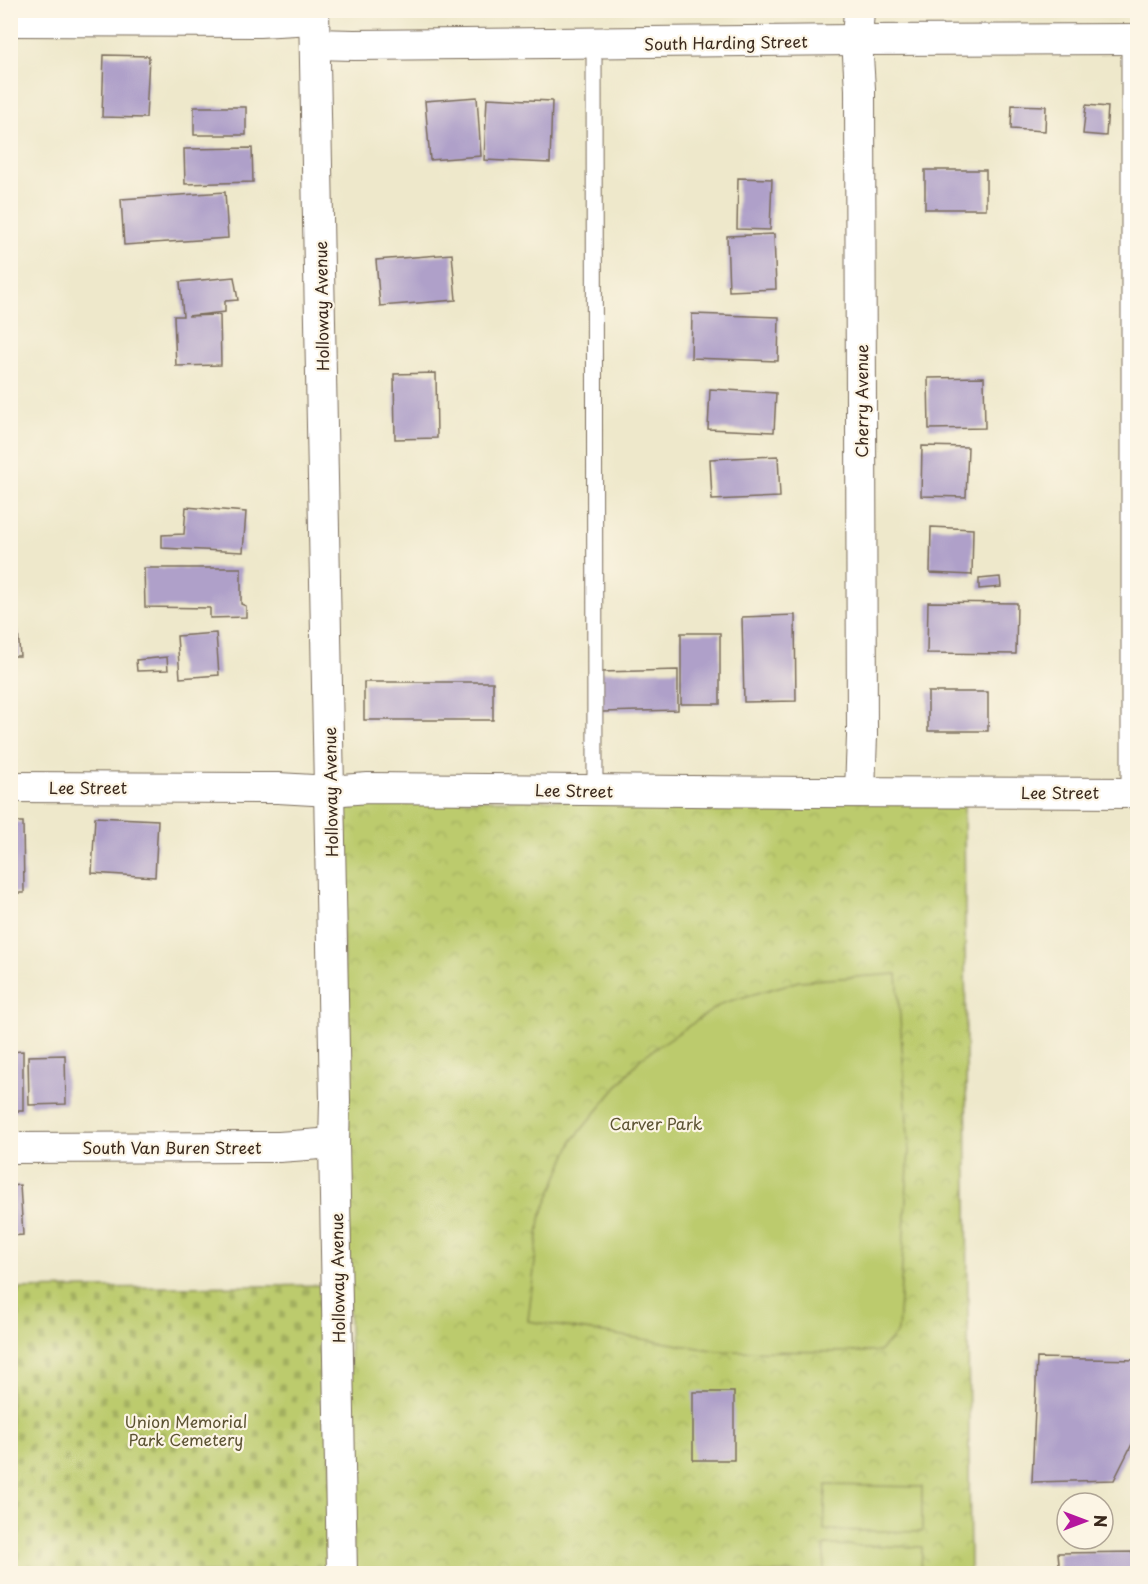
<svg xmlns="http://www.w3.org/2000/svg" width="1148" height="1584" viewBox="0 0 1148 1584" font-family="'Playpen Sans',sans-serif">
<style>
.cemetery{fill:url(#cemetery-stones);stroke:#7c7a46;stroke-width:1.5}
.park{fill:url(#park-crowns);stroke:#7c7a46;stroke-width:1.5}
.garden{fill:#bccb6d;stroke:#7c7a46;stroke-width:1.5}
.building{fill:#afa0c9}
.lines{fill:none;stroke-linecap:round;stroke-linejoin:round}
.service-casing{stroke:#7a6c5b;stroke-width:17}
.minor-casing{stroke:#7a6c5b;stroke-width:32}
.service{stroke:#fff;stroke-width:15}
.minor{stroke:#fff;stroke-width:30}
.labels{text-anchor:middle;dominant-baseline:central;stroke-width:4.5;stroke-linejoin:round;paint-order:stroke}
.street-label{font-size:16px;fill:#3b2a1e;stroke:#fcf5e5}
.park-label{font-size:16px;fill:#5b5232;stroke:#fcf5e5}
</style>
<defs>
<pattern id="cemetery-stones" width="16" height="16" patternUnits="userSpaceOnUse" patternTransform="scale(1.5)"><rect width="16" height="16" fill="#bccb6d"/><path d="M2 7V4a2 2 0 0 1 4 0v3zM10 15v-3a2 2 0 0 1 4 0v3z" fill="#a2ae5e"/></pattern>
<pattern id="park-crowns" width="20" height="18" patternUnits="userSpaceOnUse" patternTransform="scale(1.5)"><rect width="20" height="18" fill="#bccb6d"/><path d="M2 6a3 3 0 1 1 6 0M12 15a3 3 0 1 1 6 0" fill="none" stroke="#a2ae5e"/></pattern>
</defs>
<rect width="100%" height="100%" fill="#fcf5e5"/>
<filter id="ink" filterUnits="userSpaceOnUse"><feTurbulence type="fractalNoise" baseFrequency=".0167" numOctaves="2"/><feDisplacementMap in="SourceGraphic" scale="12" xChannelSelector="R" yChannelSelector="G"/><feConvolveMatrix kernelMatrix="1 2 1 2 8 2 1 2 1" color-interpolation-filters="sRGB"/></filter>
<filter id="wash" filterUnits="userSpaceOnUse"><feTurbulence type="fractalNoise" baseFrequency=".008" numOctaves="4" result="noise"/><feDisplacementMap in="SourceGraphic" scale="24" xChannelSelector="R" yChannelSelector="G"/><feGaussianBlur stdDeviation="1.35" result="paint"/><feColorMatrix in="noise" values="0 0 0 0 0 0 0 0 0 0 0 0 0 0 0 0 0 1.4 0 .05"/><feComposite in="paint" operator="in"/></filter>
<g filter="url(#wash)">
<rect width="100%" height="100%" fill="#eee8cb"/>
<path class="cemetery" d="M328,1285L333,1573H11L10,1289Z"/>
<path class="park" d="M341,800H964L970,1573H353Z"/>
<g class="garden">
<path d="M897,974L909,1150L898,1332L879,1352L718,1351L528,1321L540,1219L573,1140L641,1058L723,1003L799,981Z"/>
<path d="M826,1485L922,1487V1532L824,1530Z"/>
<path d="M824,1545L922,1547L921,1573H824Z"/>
</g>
<g id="blocks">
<g class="building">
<path d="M104,55L149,56L146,118L102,117Z"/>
<path d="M477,97L481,156L430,160L425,101Z"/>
<path d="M487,98L552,101L550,163L484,160Z"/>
<path d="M1012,105L1046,106L1045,131L1011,129Z"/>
<path d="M1086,105L1108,107L1106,136L1083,134Z"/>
<rect x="194" y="107" width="52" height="28"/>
<path d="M252,148L253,182L185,184L184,149Z"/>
<rect x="925" y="170" width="61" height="39"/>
<path d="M738,178L772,179L770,230L737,229Z"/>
<path d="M225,192L228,238L124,245L121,199Z"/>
<path d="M774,234L776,289L729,291L727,236Z"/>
<path d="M452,254L456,300L380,306L376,260Z"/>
<path d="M234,277L238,300L225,301V312L188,316L220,315L221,365L176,366L174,316H183L180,282Z"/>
<path d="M692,314L779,317L778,361L691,358Z"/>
<path d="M436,373L437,438L395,439L394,374Z"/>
<path d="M984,377L985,428L929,429L928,378Z"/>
<path d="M710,389L776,393L774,432L708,429Z"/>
<path d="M922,446L968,447L966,497L921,496Z"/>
<path d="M778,456L780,497L712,500L710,459Z"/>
<path d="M186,507L246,512L243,552L162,548V535L184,534Z"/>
<path d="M931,527L973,529L972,575L930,573Z"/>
<path d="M144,568H241V604L246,606V617L210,618V608L145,607Z"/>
<path d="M1000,577L1001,587L979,589V579Z"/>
<path d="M928,602L1017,603L1016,654L927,653Z"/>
<path d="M795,615L796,701L744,702L742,617Z"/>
<path d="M10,631H18L20,656H10Z"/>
<path d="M216,633L219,675L180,678L177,636Z"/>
<rect x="681" y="633" width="39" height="71"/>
<path d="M167,657L168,670L137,671L136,660Z"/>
<path d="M678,670V710L602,712L601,672Z"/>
<rect x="364" y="682" width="129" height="38"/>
<rect x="928" y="692" width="60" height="39"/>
<path d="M95,817L158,820L155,877L92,873Z"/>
<path d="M10,822H23L24,893H10Z"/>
<path d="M23,1051V1111H10V1052Z"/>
<path d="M65,1055L66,1104L29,1105L28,1056Z"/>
<path d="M20,1185L23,1235L10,1236V1186Z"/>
<path d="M1037,1358L1138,1360V1432L1114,1480L1032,1482Z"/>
<rect x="693" y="1392" width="41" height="68"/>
<path d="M1138,1552V1574H1060L1058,1553Z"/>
</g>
</g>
</g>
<g filter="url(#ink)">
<use href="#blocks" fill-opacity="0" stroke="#7a6c5b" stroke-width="1.5"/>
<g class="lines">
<defs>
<g id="service">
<path d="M1129,40V793"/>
<path d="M594,43L595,790"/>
</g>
<g id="minor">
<path d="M314,10L335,1101L334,1143L342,1574"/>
<path d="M859,10L857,40L860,89L862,736L860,791"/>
<path d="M10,21L259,22L314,19"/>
<path d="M315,44L354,45L857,40L1138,39"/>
<path d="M10,787L278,788L330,791L368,788L811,792L1138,793"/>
<path d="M10,1148L279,1147L334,1143"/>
</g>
</defs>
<use href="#service" class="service-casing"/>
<use href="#minor" class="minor-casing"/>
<use href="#service" class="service"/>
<use href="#minor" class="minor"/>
</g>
</g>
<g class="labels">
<g class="street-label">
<text transform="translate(726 42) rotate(-1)">South Harding Street</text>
<text transform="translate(321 306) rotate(-91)">Holloway Avenue</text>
<text transform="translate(861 401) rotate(-90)">Cherry Avenue</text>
<text x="88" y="787">Lee Street</text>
<text transform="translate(574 790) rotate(1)">Lee Street</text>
<text transform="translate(330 792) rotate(-91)">Holloway Avenue</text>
<text x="1060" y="792">Lee Street</text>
<text x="172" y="1147">South Van Buren Street</text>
<text transform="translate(337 1278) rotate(-91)">Holloway Avenue</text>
</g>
<g class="park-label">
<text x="656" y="1123">Carver Park</text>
<text x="186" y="1421">Union Memorial<tspan x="186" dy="18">Park Cemetery</tspan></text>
</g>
</g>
<rect width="1148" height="1584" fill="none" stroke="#fcf5e5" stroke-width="36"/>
<g transform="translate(1085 1521) rotate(90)"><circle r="28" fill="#fcf5e5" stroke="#afa495" stroke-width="1.5"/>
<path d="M0-4.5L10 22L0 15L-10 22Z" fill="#b5179e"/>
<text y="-9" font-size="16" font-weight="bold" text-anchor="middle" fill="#3b2a1e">N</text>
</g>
</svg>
